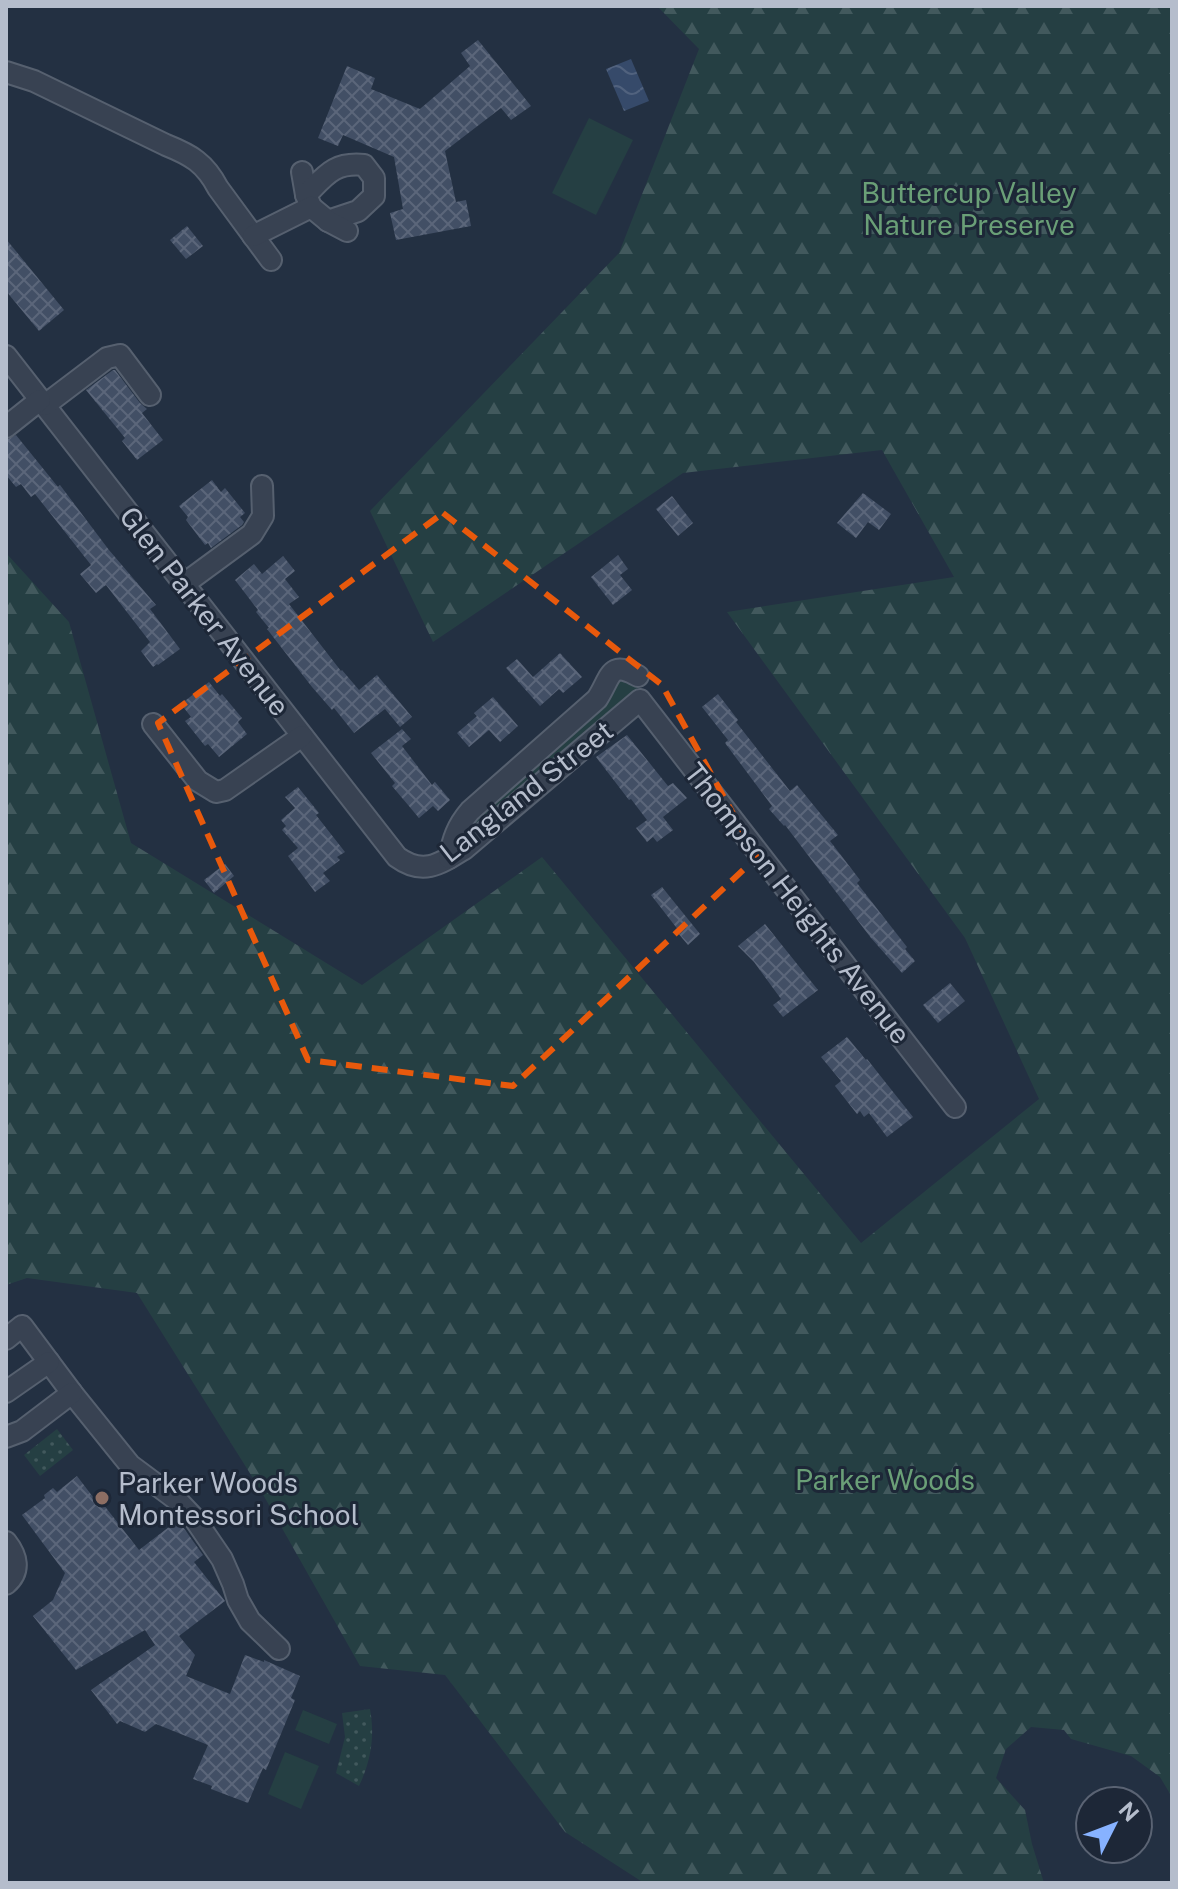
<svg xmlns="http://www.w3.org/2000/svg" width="1178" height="1889" viewBox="0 0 1178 1889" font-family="'Public Sans',sans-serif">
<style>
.grass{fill:url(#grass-dots)}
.forest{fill:url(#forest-firs)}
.garden{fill:#253f43}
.water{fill:url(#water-waves)}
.building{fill:url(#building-cross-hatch)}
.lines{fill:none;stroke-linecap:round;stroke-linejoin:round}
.minor-casing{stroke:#56606f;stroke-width:24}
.minor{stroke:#384252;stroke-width:20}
.marked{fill:none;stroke:#e8590c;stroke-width:6;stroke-dasharray:16 10;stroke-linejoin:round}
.education-dot{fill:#8d6e63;stroke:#1d2737;stroke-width:3}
.labels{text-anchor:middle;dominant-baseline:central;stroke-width:6;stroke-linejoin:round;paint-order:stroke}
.park-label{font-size:28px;fill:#6a9f77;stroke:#1d2737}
.street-label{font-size:28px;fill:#b5bdcc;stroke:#1d2737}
.poi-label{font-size:28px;fill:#b5bdcc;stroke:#1d2737;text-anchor:start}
</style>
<defs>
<pattern id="grass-dots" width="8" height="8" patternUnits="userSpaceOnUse" patternTransform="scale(2)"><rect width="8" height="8" fill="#253f43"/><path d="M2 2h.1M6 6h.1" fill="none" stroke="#42595d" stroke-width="1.8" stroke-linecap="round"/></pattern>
<pattern id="forest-firs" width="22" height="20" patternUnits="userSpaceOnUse" patternTransform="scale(2)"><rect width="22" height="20" fill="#253f43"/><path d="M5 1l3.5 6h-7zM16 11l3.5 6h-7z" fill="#42595d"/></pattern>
<pattern id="water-waves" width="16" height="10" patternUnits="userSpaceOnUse" patternTransform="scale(2)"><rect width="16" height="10" fill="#364a6a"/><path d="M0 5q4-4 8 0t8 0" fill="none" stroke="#51627e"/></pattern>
<pattern id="building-cross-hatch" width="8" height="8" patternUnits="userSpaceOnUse" patternTransform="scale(2)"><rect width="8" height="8" fill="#424f65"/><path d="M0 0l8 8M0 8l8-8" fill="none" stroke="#5b667a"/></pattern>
</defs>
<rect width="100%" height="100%" fill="#233042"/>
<g class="grass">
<path d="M57,1429L73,1450L40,1476L24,1455Z"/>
<path d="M370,1709C375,1737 371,1761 359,1786L336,1773L345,1737L342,1713Z"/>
</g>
<path class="forest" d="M657,6H838L840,7L841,6H1172V1797L1160,1777L1131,1756L1071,1739L1064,1730L1031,1727L1006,1749L996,1778L1025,1810L1032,1844L1044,1883H644L565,1832L445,1675L360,1666L261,1491L137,1293L27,1278L6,1285V553L69,622L131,843L362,985L542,857L861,1243L1039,1099L965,938L727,612L954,577L882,450L683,473L433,642L370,511L619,253L699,49Z"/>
<g class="garden">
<path d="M589,118L633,140L596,215L552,193Z"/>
<path d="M638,676L637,688L640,700L464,849L453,837L607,679Z"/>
<path d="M303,1710L337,1724L329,1744L295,1730Z"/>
<path d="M285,1752L319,1766L301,1809L268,1794Z"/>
</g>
<path class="water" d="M631,59L649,101L624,111L606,69Z"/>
<g class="building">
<path d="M478,40L531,106L511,120L501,108L445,151L456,202L466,200L471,226L396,240L390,213L403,209L394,157L343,135L338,146L318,138L347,66L375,78L371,89L420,109L470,66L461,53Z"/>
<path d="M187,226L203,246L186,259L170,240Z"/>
<path d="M6,239L64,310L39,331L6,291Z"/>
<path d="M113,370H115L140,403L147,409L142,413L163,440L137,460L122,441L125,438L86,390Z"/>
<path d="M16,435L58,487L60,485L109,550L156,605L150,609L180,649L158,665L157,664L153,667L141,651L150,642L106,585L96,593L80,574L91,565L35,494L31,497L21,484L16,487L6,475V440Z"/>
<path d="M212,480L221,492L225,488L245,513L240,517L244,522L242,525L211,548L208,543L205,545L186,520L188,517L179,506Z"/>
<path d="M863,493L891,514L879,530L868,522L856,538L837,523Z"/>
<path d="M672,496L693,523L678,536L656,509Z"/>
<path d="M618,555L628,569L620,575L632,590L613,605L591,577Z"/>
<path d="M283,556L295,571L285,579L299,597L289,604L341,671L342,670L359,690L377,675L412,717L400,727L385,709L354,733L334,708L332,710L312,687L267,629L269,628L256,612L258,610L235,580L254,564L262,574Z"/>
<path d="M560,653L582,677L563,693L559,689L540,706L506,668L517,659L533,677Z"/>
<path d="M209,682L220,696L222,694L242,718L238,722L247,734L219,757L208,744L205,746L185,721L191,717L181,704Z"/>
<path d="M718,694L738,720L736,722L790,791L797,785L838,835L830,841L860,880L857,883L907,947L905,949L915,961L902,973L871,938L785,825L784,826L769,809L772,806L725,743L728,740L702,707Z"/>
<path d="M493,697L518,726L500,742L489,730L469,747L457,733L477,716L474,713Z"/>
<path d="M402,729L411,739L402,746L432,785L435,782L450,800L438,811L433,806L419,818L392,786L395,783L371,753Z"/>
<path d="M627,735L668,786L673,783L687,798L663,817L673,830L657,842L653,837L647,842L636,828L647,820L631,799L629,800L596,757Z"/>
<path d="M298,787L319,813L316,815L345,852L337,857L340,860L323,873L330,881L315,892L288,856L298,848L282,830L286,826L281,820L295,808L285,797Z"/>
<path d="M225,864L234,876L214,893L204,880Z"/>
<path d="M662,887L700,934L688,945L677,932L679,931L651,895Z"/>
<path d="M765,924L818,990L783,1017L773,1005L781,999L754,962L738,946Z"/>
<path d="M950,983L965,1001L938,1023L923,1005Z"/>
<path d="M847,1037L866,1060L867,1059L913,1117L887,1137L869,1113L864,1117L860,1111L857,1114L835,1086L841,1081L821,1057Z"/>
<path d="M77,1476L93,1497L96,1495L139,1550L178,1520L203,1555L194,1562L225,1601L179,1636L195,1655L186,1676L230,1694L245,1655L264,1662V1660L300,1676L291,1698L295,1700L266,1770L263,1768L248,1803L211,1789L212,1786L193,1779L208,1745L156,1724L145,1732L120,1721L117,1724L91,1690L155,1645L145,1630L76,1670L33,1616L53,1600L65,1573L22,1515L45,1498L44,1495L53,1488L57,1492Z"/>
</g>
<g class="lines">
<defs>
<g id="minor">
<path d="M6,72L34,81L166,145C191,155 205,163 218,188L271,260"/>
<path d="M302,172L306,195L310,204"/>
<path d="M306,195C326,175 334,162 364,165L374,178V196L358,211L328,221"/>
<path d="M253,236L311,207L328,221L347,231"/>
<path d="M6,356L397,857C423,876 440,864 464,849L640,700L955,1107"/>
<path d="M45,405L107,358L120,355L150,395"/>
<path d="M6,427L40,400"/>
<path d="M184,584L252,534L263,516L262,486"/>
<path d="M153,724L198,781L216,792L225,790L302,736"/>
<path d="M449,858C453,839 457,826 470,811L597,699C611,678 609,659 638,676"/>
<path d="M6,1339L22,1326L72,1393L130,1465L177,1500L194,1518L222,1559L233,1584L238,1600L250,1621L279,1649"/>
<path d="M6,1392L49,1362"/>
<path d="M6,1437L22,1431L72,1393"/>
<path d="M6,1542C17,1556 21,1571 6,1584"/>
</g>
</defs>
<use href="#minor" class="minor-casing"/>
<use href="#minor" class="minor"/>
</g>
<path class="marked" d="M443,513L662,685L757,857L513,1086L308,1060L158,723Z"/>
<circle class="education-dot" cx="102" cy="1498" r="8"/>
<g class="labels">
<g class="park-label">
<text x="969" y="192">Buttercup Valley<tspan x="969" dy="32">Nature Preserve</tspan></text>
<text x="885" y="1479">Parker Woods</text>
</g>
<g class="street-label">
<text transform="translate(205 611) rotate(52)">Glen Parker Avenue</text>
<text transform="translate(526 791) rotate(-38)">Langland Street</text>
<text transform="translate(798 903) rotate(52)">Thompson Heights Avenue</text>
</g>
<g class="poi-label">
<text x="118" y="1482">Parker Woods<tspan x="118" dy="32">Montessori School</tspan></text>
</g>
</g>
<rect width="1178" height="1889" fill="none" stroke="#b5bdcc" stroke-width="16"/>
<g transform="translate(1114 1825) rotate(48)"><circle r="38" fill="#1d2737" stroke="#5a6373" stroke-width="2"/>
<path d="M0-6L14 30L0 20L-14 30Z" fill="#87b2ff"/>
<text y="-12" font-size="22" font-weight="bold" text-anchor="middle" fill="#b5bdcc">N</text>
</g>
</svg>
